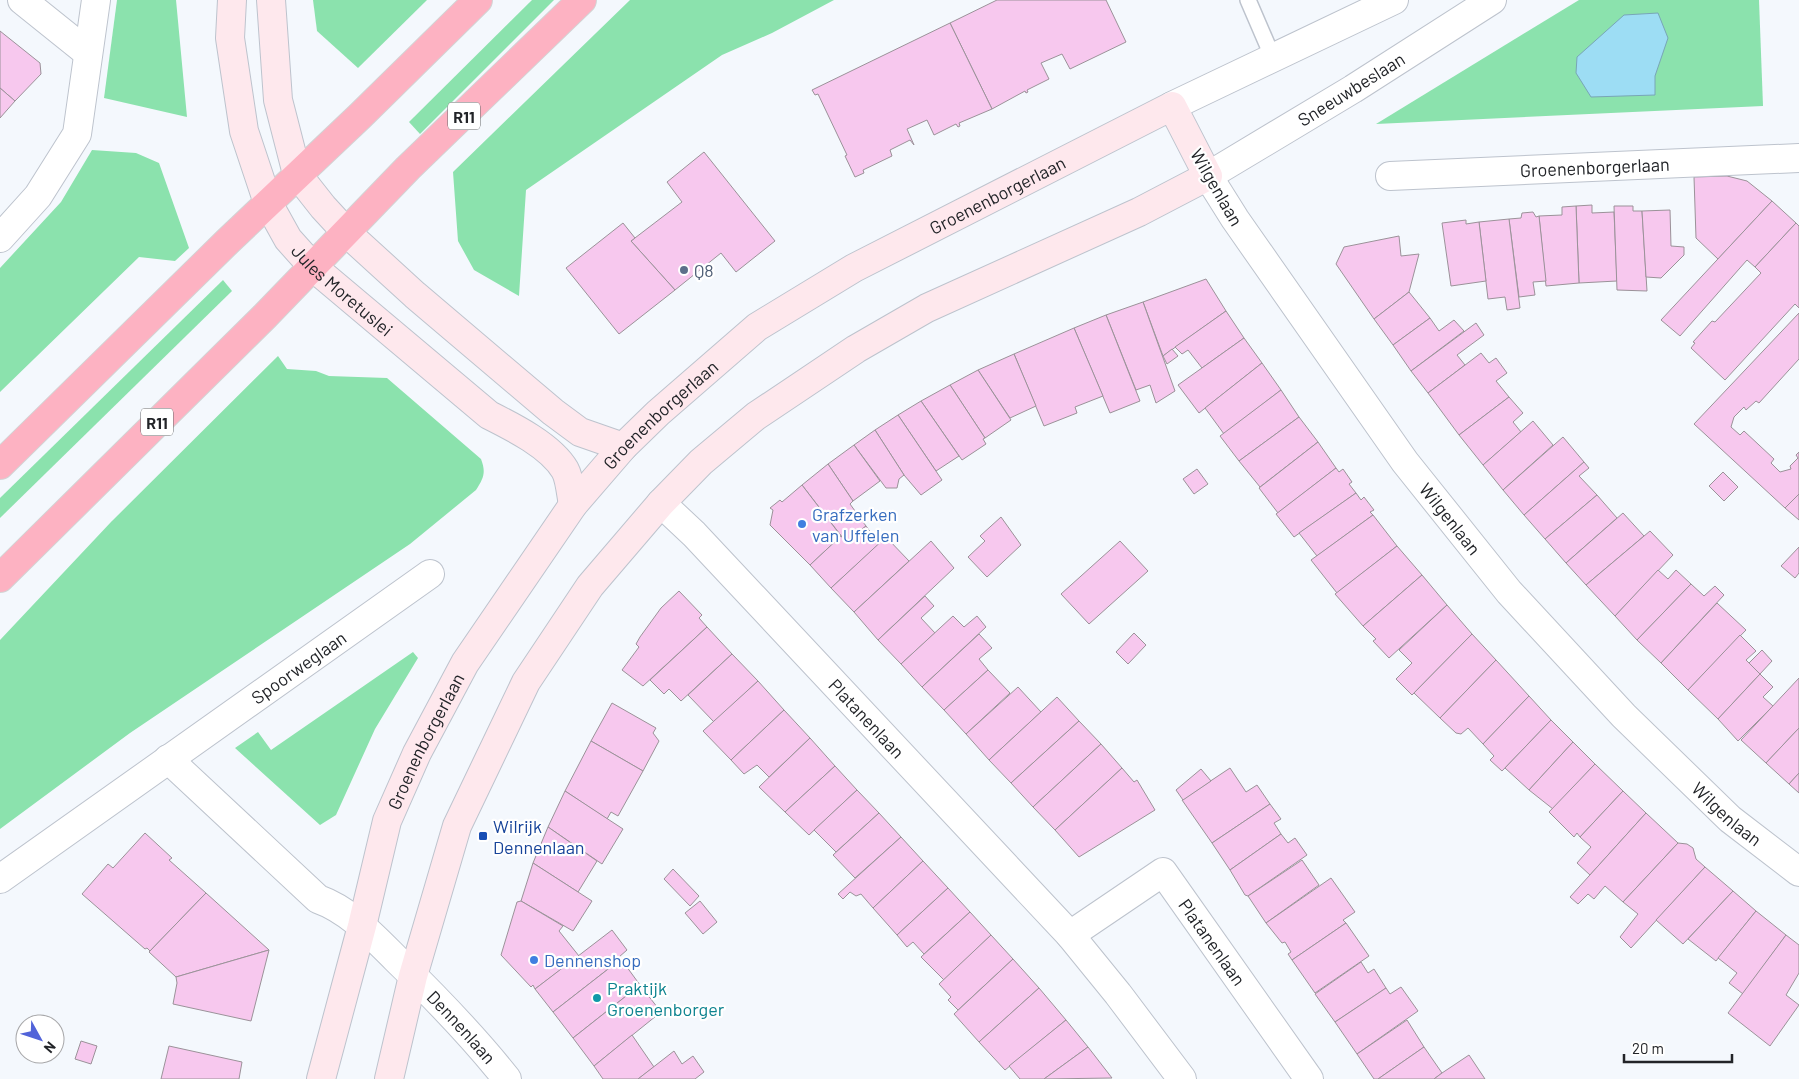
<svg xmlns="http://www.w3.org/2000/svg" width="1799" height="1079" viewBox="0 0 1799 1079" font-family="Barlow,sans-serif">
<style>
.green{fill:#8be2ad}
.water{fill:#9dddf4;stroke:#78a6b7}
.building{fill:#f7c8ee;stroke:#9b9299}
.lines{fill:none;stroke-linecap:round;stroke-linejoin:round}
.lane-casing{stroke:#bdc3cd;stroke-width:18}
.street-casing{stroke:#bdc3cd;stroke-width:30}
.secondary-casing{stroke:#bdc3cd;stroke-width:30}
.highway-casing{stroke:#d3d3d4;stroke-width:30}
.lane{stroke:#fff;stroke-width:15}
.street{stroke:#fff;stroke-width:28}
.secondary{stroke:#fee8ed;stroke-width:28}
.highway{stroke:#fdb2c2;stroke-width:28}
.service-dot{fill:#5c6f8a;stroke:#fff;stroke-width:2}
.shop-dot{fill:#3f7fe0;stroke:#fff;stroke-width:2}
.transit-dot{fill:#1a4fb4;stroke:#fff;stroke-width:2}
.culture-dot{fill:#0f9aa8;stroke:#fff;stroke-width:2}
.labels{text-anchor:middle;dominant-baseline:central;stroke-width:4.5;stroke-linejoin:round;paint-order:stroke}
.shield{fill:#fff;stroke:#646668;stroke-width:1}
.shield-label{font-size:16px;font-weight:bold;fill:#222428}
.street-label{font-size:18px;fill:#222428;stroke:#fff}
.service-label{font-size:18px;fill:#4e5e75;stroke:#fff;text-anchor:start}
.shop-label{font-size:18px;fill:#366cbe;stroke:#fff;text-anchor:start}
.transit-label{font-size:18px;fill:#164399;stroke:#fff;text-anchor:start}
.culture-label{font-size:18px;fill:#0d838f;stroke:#fff;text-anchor:start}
</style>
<rect width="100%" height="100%" fill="#f4f8fd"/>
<g class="green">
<path d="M117,0H176L187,117L104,98Z"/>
<path d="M313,0H427L358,68L317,31Z"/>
<path d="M532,0H554L420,134L409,122Z"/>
<path d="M630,0H834L772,33L722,55L526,190L519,296L474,270L458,241L453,172Z"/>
<path d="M1579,0H1759L1763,106L1376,124Z"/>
<path d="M92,150L136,153L159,163L189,248L175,261L139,257L0,392V268L61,202Z"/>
<path d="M223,280L232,291L0,518V498Z"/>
<path d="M278,356L287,369L316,371L329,376L387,378L481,459C486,472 484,478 476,490L410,544L130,733L0,829V640L111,522Z"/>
<path d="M413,652L418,658L375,729L336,815L320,825L235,748L258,732L271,750Z"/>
</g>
<path class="water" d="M1658,13L1668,38L1655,76V95L1591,97L1576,73L1577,57L1624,15Z"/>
<g class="building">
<path d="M997,0H1106L1126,42L1070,69L1062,54L1041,63L1049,79L1027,90L1028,92L1026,93L1025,91L992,109L950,23Z"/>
<path d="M950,23L992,109L959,123L960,126L958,127L956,124L934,135L927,120L907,129L914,145L910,140L890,150L892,156L863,170L864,173L855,177L845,156L847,155L818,94L815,95L812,90Z"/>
<path d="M0,31L40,63L41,74L15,101L0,88Z"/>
<path d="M0,88L15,101L0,118Z"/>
<path d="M704,152L775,241L736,272L721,253L675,290L631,241L682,202L667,182Z"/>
<path d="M1727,176L1747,181L1772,201L1718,259L1696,238L1694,177Z"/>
<path d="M1772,201L1796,223L1755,267L1747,260L1680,336L1661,320Z"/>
<path d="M1592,205V213L1614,212L1617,281L1579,283L1576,206Z"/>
<path d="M1576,206L1579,283L1546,286L1539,216L1562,215V207Z"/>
<path d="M1614,206H1633V211H1642L1647,291L1617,290Z"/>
<path d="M1670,210L1671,246L1684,247V255L1661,278L1646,277L1642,211Z"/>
<path d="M1533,212L1536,217L1539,216L1546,281L1533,282L1535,295L1519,297L1509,219L1521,218L1522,213Z"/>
<path d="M1509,219L1520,308L1507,310L1505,297L1488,299L1479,222Z"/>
<path d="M1466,220V224L1479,222L1486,281L1451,286L1442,223Z"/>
<path d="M623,223L635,238L631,241L675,290L619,334L566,268Z"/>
<path d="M1796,223L1799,226V308L1795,304L1725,380L1691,348L1695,343L1693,342L1712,321L1715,322L1761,273L1755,267Z"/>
<path d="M1399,236L1401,256L1419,254L1409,292L1374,319L1336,264L1344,247Z"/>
<path d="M1206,279L1226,311L1163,356L1143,302Z"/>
<path d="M1409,292L1430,318L1393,345L1374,319Z"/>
<path d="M1143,302L1175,391L1156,403L1150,385L1136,390L1106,315Z"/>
<path d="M1226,311L1244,338L1202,368L1188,350L1182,354L1175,347Z"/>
<path d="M1799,313V359L1759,403L1756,401L1746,410L1744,407L1734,417L1731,427L1740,435L1744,431L1774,459L1771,463L1780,472L1791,469L1790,466L1798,458L1796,455L1799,452V494L1785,508L1694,424Z"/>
<path d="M1106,315L1140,401L1110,413L1074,328Z"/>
<path d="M1430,318L1439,331L1454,320L1464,331L1411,371L1393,345Z"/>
<path d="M1476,323L1484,335L1457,355L1465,365L1428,393L1411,371Z"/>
<path d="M1074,328L1103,396L1075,407L1077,413L1044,426L1014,354Z"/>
<path d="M1244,338L1262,363L1199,413L1178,385Z"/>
<path d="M1172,349L1178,356L1167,364L1163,356Z"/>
<path d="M1481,353L1489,363L1496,358L1507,373L1496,381L1509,397L1459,435L1428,393Z"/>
<path d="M1014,354L1036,406L1010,418L978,370Z"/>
<path d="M1262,363L1281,390L1224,434L1205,408Z"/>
<path d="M978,370L1011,420L985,438L950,385Z"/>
<path d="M950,385L985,438L983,439L986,444L962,460L921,401Z"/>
<path d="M1281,390L1299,417L1239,461L1220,436Z"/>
<path d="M1509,397L1523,413L1513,422L1521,432L1483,465L1459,435Z"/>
<path d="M921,401L959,456L936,471L898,415Z"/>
<path d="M898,415L942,480L921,495L904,475L875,430Z"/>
<path d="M1299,417L1318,442L1260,487L1239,461Z"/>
<path d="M1533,421L1553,445L1503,490L1483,465Z"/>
<path d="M875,430L904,475L899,479L897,488H886L854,445Z"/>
<path d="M1563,437L1584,462L1524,515L1503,490Z"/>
<path d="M1318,442L1336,468L1278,513L1259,488Z"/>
<path d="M854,445L880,481L853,501L828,464Z"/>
<path d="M1584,462L1589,468L1579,476L1597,495L1545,539L1524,515Z"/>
<path d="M828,464L853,501L850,504L866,526L846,542L802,485Z"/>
<path d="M1336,468L1339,472L1343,469L1352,482L1349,484L1356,493L1294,537L1276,514Z"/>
<path d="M1197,469L1208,484L1194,494L1183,479Z"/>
<path d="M1723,472L1738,487L1724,501L1709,486Z"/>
<path d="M802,485L841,536L810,565L770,525L773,510L770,508L780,500L782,502Z"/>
<path d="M1356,493L1361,500L1364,497L1374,510L1370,512L1373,515L1317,556L1299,533Z"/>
<path d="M1799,494V520L1785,508Z"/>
<path d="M1597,495L1617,518L1566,563L1545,539Z"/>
<path d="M1623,513L1644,536L1586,585L1566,563Z"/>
<path d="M1373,515L1397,546L1337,593L1311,560Z"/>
<path d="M1001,517L1021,545L987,577L968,557L985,541L980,536Z"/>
<path d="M866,526L879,544L831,588L810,565L841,536L846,542Z"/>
<path d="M1650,531L1673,555L1615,616L1586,585Z"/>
<path d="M886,537L909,561L854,612L831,588Z"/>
<path d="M931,541L954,568L878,640L854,612Z"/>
<path d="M1120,541L1148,571L1089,624L1061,594Z"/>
<path d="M1397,546L1422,575L1363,626L1335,594Z"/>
<path d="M1799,547V573L1795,578L1781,566Z"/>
<path d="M1658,570L1668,579L1676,570L1691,584L1637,640L1615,616Z"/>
<path d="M1422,575L1447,605L1389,658L1373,641L1376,639L1363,626Z"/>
<path d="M1691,584L1704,596L1715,586L1724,595L1661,663L1637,640Z"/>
<path d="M679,591L702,615L699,618L707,627L643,686L622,670L639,647L636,644L640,637L661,608Z"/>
<path d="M925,596L934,606L921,618L935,633L901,664L878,640Z"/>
<path d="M1717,603L1746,630L1688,690L1661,663Z"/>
<path d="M1447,605L1472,634L1412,695L1396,679L1412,663L1399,650Z"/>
<path d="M953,616L964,627L977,616L986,627L922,687L901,664Z"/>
<path d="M707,627L732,654L681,701L669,689L664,694L650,680Z"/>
<path d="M1134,633L1146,645L1128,664L1116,652Z"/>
<path d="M979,634L992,648L979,659L988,670L944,710L922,687Z"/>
<path d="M1472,634L1496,660L1440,718L1414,693Z"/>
<path d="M1740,635L1756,651L1746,660L1760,674L1718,719L1688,690Z"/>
<path d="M1762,650L1772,661L1760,674L1749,663Z"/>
<path d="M732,654L758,681L714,722L688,695Z"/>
<path d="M1496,660L1529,696L1483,744L1468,728L1461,734L1456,733L1440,718Z"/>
<path d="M988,670L1010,693L966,734L944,710Z"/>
<path d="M1760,674L1773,687L1763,697L1773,706L1738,741L1718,719Z"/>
<path d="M1799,678V728L1766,763L1741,740Z"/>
<path d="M758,681L784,710L731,760L703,731Z"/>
<path d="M1018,687L1041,712L989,760L966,734Z"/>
<path d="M1529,696L1551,720L1502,771L1490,760L1494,756L1483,744Z"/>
<path d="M1057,697L1079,721L1011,783L989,760Z"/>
<path d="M612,703L656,728L653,733L659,741L643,771L591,741Z"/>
<path d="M784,710L810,738L769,777L757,765L744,774L731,760Z"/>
<path d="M1551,720L1573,742L1529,790L1505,768Z"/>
<path d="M1079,721L1101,744L1033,807L1011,783Z"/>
<path d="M1799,728V773L1789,784L1766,763Z"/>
<path d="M810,738L835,766L785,812L759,787Z"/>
<path d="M591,741L643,771L618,816L611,812L607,819L565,791Z"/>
<path d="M1573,742L1595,764L1553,809L1529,790Z"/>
<path d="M1101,744L1122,768L1055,830L1033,807Z"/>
<path d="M1595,764L1623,791L1580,837L1577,833L1574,837L1549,812Z"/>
<path d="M835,766L857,790L809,835L785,812Z"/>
<path d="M1122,768L1134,782L1137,780L1155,810L1079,857L1055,830Z"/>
<path d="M1230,768L1246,792L1257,785L1270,804L1212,843L1182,800Z"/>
<path d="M1201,769L1211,781L1183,800L1176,790Z"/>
<path d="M1799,773V793L1789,784Z"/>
<path d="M857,790L879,813L836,852L814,830Z"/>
<path d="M565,791L623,829L602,864L548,827Z"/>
<path d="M1623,791L1646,813L1590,875L1577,863L1591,847L1580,837Z"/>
<path d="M1270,804L1281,819L1274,823L1281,834L1230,870L1212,843Z"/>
<path d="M879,813L901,837L855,878L833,855Z"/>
<path d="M1646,813L1678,843L1623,902L1605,886L1594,899L1588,894L1578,904L1570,897Z"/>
<path d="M548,827L597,861L578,892L533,863Z"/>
<path d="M145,833L172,858L169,860L206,893L150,951L147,948L145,949L82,894L108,864L113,868Z"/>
<path d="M1281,834L1288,843L1295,838L1307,855L1248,896L1245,895L1230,870Z"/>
<path d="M901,837L923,861L873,908L861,894L856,896L850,892L843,899L838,894Z"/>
<path d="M1678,843L1687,844L1693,848L1696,859L1705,867L1631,948L1620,937L1638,914L1623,902Z"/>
<path d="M1302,860L1319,885L1266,923L1248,896Z"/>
<path d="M923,861L948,888L897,935L873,908Z"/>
<path d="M533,863L592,901L573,931L521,901Z"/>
<path d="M1705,867L1733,891L1683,944L1656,920Z"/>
<path d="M673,869L699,896L690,906L664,879Z"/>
<path d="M1331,878L1355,912L1343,920L1346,923L1292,960L1288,954L1291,952L1285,942L1282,943L1266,923Z"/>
<path d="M948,888L970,912L924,954L913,942L907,947L897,935Z"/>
<path d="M1733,891L1756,911L1716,961L1688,939Z"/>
<path d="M206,893L269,950L176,977L149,952Z"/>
<path d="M521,901L563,926L559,931L579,956L535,989L533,985L531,987L501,955L517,902Z"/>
<path d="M700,901L717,922L703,934L685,913Z"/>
<path d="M1756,911L1786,935L1743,994L1729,983L1737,973L1718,958Z"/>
<path d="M970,912L991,935L944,980L921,957Z"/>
<path d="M1346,923L1369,956L1315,993L1292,960Z"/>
<path d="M612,930L627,950L619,957L621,959L553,1012L535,989Z"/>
<path d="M991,935L1013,959L958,1010L948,1000L951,997L939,984Z"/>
<path d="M1786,935L1799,945V973L1786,995L1799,1005L1770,1046L1728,1013Z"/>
<path d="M269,950L251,1021L173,1004L177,983L176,977Z"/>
<path d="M621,959L640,985L573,1038L553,1012Z"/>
<path d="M1013,959L1039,988L979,1042L954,1014Z"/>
<path d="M1361,962L1368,973L1374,969L1386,988L1335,1022L1315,994Z"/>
<path d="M640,985L661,1012L594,1066L573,1038Z"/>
<path d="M1401,987L1418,1011L1357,1054L1335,1022L1386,988L1390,994Z"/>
<path d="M1039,988L1066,1020L1005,1070L979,1042Z"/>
<path d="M1066,1020L1088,1047L1044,1079H1020L1009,1066Z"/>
<path d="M1407,1020L1424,1047L1378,1079H1374L1357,1054Z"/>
<path d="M632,1035L654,1067L638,1079H603L594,1066Z"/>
<path d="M81,1041L97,1046L91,1064L75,1059Z"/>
<path d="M169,1046L242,1062L239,1079H161Z"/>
<path d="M1088,1047L1112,1078L1044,1079Z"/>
<path d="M1424,1047L1442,1073L1434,1079H1378Z"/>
<path d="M674,1051L682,1064L693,1056L704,1072L695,1079H638Z"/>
<path d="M1469,1055L1485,1079H1434L1442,1073Z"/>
</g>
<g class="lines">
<defs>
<path id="lane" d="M1248,0L1273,58"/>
<g id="street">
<path d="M22,0L88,53"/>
<path id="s1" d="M1492,0L1353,89L1208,176L1235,219L1405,462L1509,592L1624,716L1730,819L1799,872"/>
<path d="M1172,106L1394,0"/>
<path id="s2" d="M1390,176L1799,158"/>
<path d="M0,238L38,196L77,134L96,0"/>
<path id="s3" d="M661,503L694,534L1070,935L1118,994L1182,1079"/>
<path id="s4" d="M168,759L318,899C349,910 373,936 396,959C435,997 473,1036 507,1079"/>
<path id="s5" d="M0,879L430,574"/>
<path id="s6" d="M1070,935L1163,872L1309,1079"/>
</g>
<g id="secondary">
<path id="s7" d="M232,0L230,38L244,131L268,203L288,239L313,267L489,415C513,427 551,446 565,470C570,479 571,495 573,505"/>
<path d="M271,0L278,100L297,174L323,207L346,232L415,295L553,412L580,432L623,447"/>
<path id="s8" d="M321,1079L362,926L387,821L417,753L465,663L573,505L623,447L658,413L757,327L854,268L1172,106L1208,176L1139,212L927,308L856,349L756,416L701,462L661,503L590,586L526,682L457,826L413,976L389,1079"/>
</g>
<g id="highway">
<path d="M0,465L227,242L360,116L478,0"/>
<path d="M0,578L264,317L408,168L582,0"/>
</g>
</defs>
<use href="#lane" class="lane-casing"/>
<use href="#street" class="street-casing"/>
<use href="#secondary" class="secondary-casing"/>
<use href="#highway" class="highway-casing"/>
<use href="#lane" class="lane"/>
<use href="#street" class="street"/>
<use href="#secondary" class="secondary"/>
<use href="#highway" class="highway"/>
</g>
<circle class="service-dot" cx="684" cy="270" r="5"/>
<g class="shop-dot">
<circle cx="802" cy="524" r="5"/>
<circle cx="534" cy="960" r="5"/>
</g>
<rect class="transit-dot" x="478" y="831" width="10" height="10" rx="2.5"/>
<circle class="culture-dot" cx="597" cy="998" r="5"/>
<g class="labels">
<g class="shield">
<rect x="448" y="102.5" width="32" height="27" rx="4"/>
<rect x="141" y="408.5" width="32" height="27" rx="4"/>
</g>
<g class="shield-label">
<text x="464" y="116">R11</text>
<text x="157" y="422">R11</text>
</g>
<g class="street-label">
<text transform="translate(1351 89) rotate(-32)">Sneeuwbeslaan</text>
<text stroke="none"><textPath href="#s2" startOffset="205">Groenenborgerlaan</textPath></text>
<text transform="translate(1217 187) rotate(60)">Wilgenlaan</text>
<text stroke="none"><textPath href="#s8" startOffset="1165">Groenenborgerlaan</textPath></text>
<text stroke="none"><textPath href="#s7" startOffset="324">Jules Moretuslei</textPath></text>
<text stroke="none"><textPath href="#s8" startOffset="760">Groenenborgerlaan</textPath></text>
<text stroke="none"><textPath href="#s1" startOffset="754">Wilgenlaan</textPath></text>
<text stroke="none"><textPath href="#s5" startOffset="366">Spoorweglaan</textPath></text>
<text stroke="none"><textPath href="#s3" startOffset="298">Platanenlaan</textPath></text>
<text stroke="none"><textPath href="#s8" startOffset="355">Groenenborgerlaan</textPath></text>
<text stroke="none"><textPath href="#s1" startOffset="1159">Wilgenlaan</textPath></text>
<text stroke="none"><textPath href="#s6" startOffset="198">Platanenlaan</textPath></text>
<text stroke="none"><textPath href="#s4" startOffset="399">Dennenlaan</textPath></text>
</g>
<g class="service-label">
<text x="694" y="270">Q8</text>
</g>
<g class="shop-label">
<text x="812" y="514">Grafzerken<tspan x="812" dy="21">van Uffelen</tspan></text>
<text x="544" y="960">Dennenshop</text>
</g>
<g class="transit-label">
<text x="493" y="826">Wilrijk<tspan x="493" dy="21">Dennenlaan</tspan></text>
</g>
<g class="culture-label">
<text x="607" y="988">Praktijk<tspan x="607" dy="21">Groenenborger</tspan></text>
</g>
</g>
<g transform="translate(40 1039) rotate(130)"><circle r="24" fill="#ffffff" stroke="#a7a7a9"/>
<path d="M0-4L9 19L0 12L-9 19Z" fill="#5163d9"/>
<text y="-8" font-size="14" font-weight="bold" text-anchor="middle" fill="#222428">N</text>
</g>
<path d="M1624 1054v8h108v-8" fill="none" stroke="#222428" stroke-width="2.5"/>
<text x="1632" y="1054" font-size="15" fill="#222428" stroke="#ffffff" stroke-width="4" paint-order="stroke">20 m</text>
</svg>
